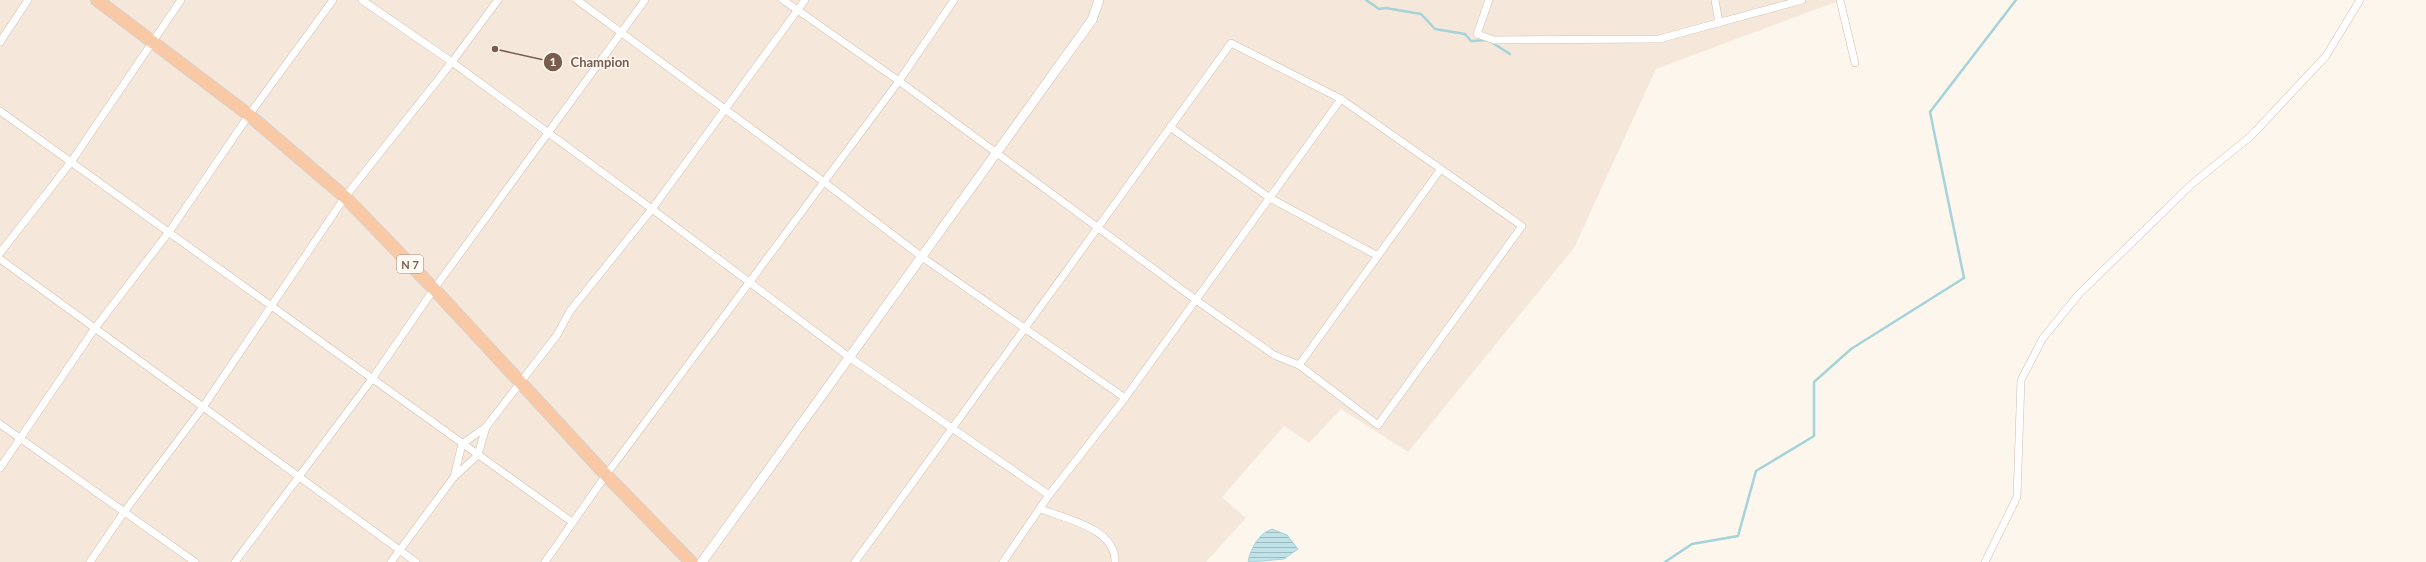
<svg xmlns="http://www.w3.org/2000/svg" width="2426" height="562" viewBox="0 0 2426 562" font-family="Lato,sans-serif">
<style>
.residential{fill:#f5e8da}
.water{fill:url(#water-rules);stroke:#a5d3da}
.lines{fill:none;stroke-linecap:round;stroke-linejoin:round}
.stream{stroke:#a5d3da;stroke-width:2.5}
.minor-casing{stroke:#d1beb0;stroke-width:8}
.tertiary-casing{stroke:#d1beb0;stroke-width:10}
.trunk-casing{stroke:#dad1cd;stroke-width:14}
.minor{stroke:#fff;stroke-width:7}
.tertiary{stroke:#fff;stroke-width:9}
.trunk{stroke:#f9c8a4;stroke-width:12}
.labels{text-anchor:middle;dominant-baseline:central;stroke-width:3;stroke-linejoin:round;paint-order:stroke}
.shield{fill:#fffaf3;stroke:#a28b7f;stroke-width:1}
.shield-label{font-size:11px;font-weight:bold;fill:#7a5c4d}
.leader{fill:none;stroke:#7a5c4d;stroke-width:1.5}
.callout-dot{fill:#7a5c4d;stroke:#fffaf3;stroke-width:1.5}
.mark-label{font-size:12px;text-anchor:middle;font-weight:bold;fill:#fff}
.callout-label{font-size:13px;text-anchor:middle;font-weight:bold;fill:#7a5c4d;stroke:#fffaf3;stroke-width:3;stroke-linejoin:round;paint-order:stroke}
</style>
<defs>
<pattern id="water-rules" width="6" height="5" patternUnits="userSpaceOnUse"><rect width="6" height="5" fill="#bfe3e8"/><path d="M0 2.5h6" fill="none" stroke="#a0bbbe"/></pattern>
</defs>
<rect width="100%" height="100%" fill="#fdf6ec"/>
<path class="residential" d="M0,0H1841L1656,69L1574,248L1408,452L1341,409L1309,443L1284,426L1222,497L1246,518L1206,562H0Z"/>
<path class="water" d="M1272,529L1287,535L1298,549L1284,559L1250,562L1248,561C1252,547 1258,534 1272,529Z"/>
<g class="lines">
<g class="stream">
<path d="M1366,0L1379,9L1386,8L1421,14L1435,29L1465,34L1471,41L1488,40L1510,54"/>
<path d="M1665,562L1692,544L1738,536L1756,471L1814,436V382L1851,349L1964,278L1930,112L2016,0"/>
</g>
<defs>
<g id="minor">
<path d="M362,0L452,62L652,209L849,357L1049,495"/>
<path d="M577,0L824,182L922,257L1125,398"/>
<path d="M783,0L899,81L1196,300L1274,355L1299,365L1378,425L1522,226L1341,99L1231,43C1106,216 981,390 855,562"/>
<path d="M1489,0L1477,34L1494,40L1659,39L1802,0"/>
<path d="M1715,0L1719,23"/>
<path d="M1840,0L1855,63"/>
<path d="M0,42L28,0"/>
<path d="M0,111L572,522"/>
<path d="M1170,127L1270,198L1378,256"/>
<path d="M0,253L71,162L181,0"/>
<path d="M0,259L416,562"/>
<path d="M1299,365L1440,170"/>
<path d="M0,424L195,562"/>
<path d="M0,468L95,328L169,232L249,115L333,0"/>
<path d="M454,477L462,444L486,427"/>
<path d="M1041,509C1065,519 1116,528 1115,562"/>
<path d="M90,562L124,512L203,407L345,197L452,62L498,0"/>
<path d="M235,562L372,379L434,289L645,0"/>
<path d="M391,562L454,477L478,455L486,427L557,335L570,311L652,209L805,0"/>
<path d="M545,562L606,475L899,81L954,0"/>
<path d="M1003,562L1049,495L1125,398L1341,99"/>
<path d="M1985,562L2017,497L2021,380L2043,338L2079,294L2193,183L2251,136L2326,56L2360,0"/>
</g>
<path id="tertiary" d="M702,562L1092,20L1099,0"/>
<path id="trunk" d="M97,0L249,115L345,197L434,289L606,475L691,562"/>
</defs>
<use href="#minor" class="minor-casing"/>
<use href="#tertiary" class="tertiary-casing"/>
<use href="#trunk" class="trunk-casing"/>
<use href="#minor" class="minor"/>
<use href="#tertiary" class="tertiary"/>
<use href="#trunk" class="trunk"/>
</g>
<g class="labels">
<rect class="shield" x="397" y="255" width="26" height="18" rx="3"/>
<g class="shield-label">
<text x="410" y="264">N 7</text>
</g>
</g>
<path class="leader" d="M495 49L553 62"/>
<g class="callout-dot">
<circle cx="495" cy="49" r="4"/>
<circle cx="553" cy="62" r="10"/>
</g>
<g class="mark-label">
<text x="553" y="66">1</text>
</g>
<g class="callout-label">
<text x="600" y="67">Champion</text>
</g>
</svg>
